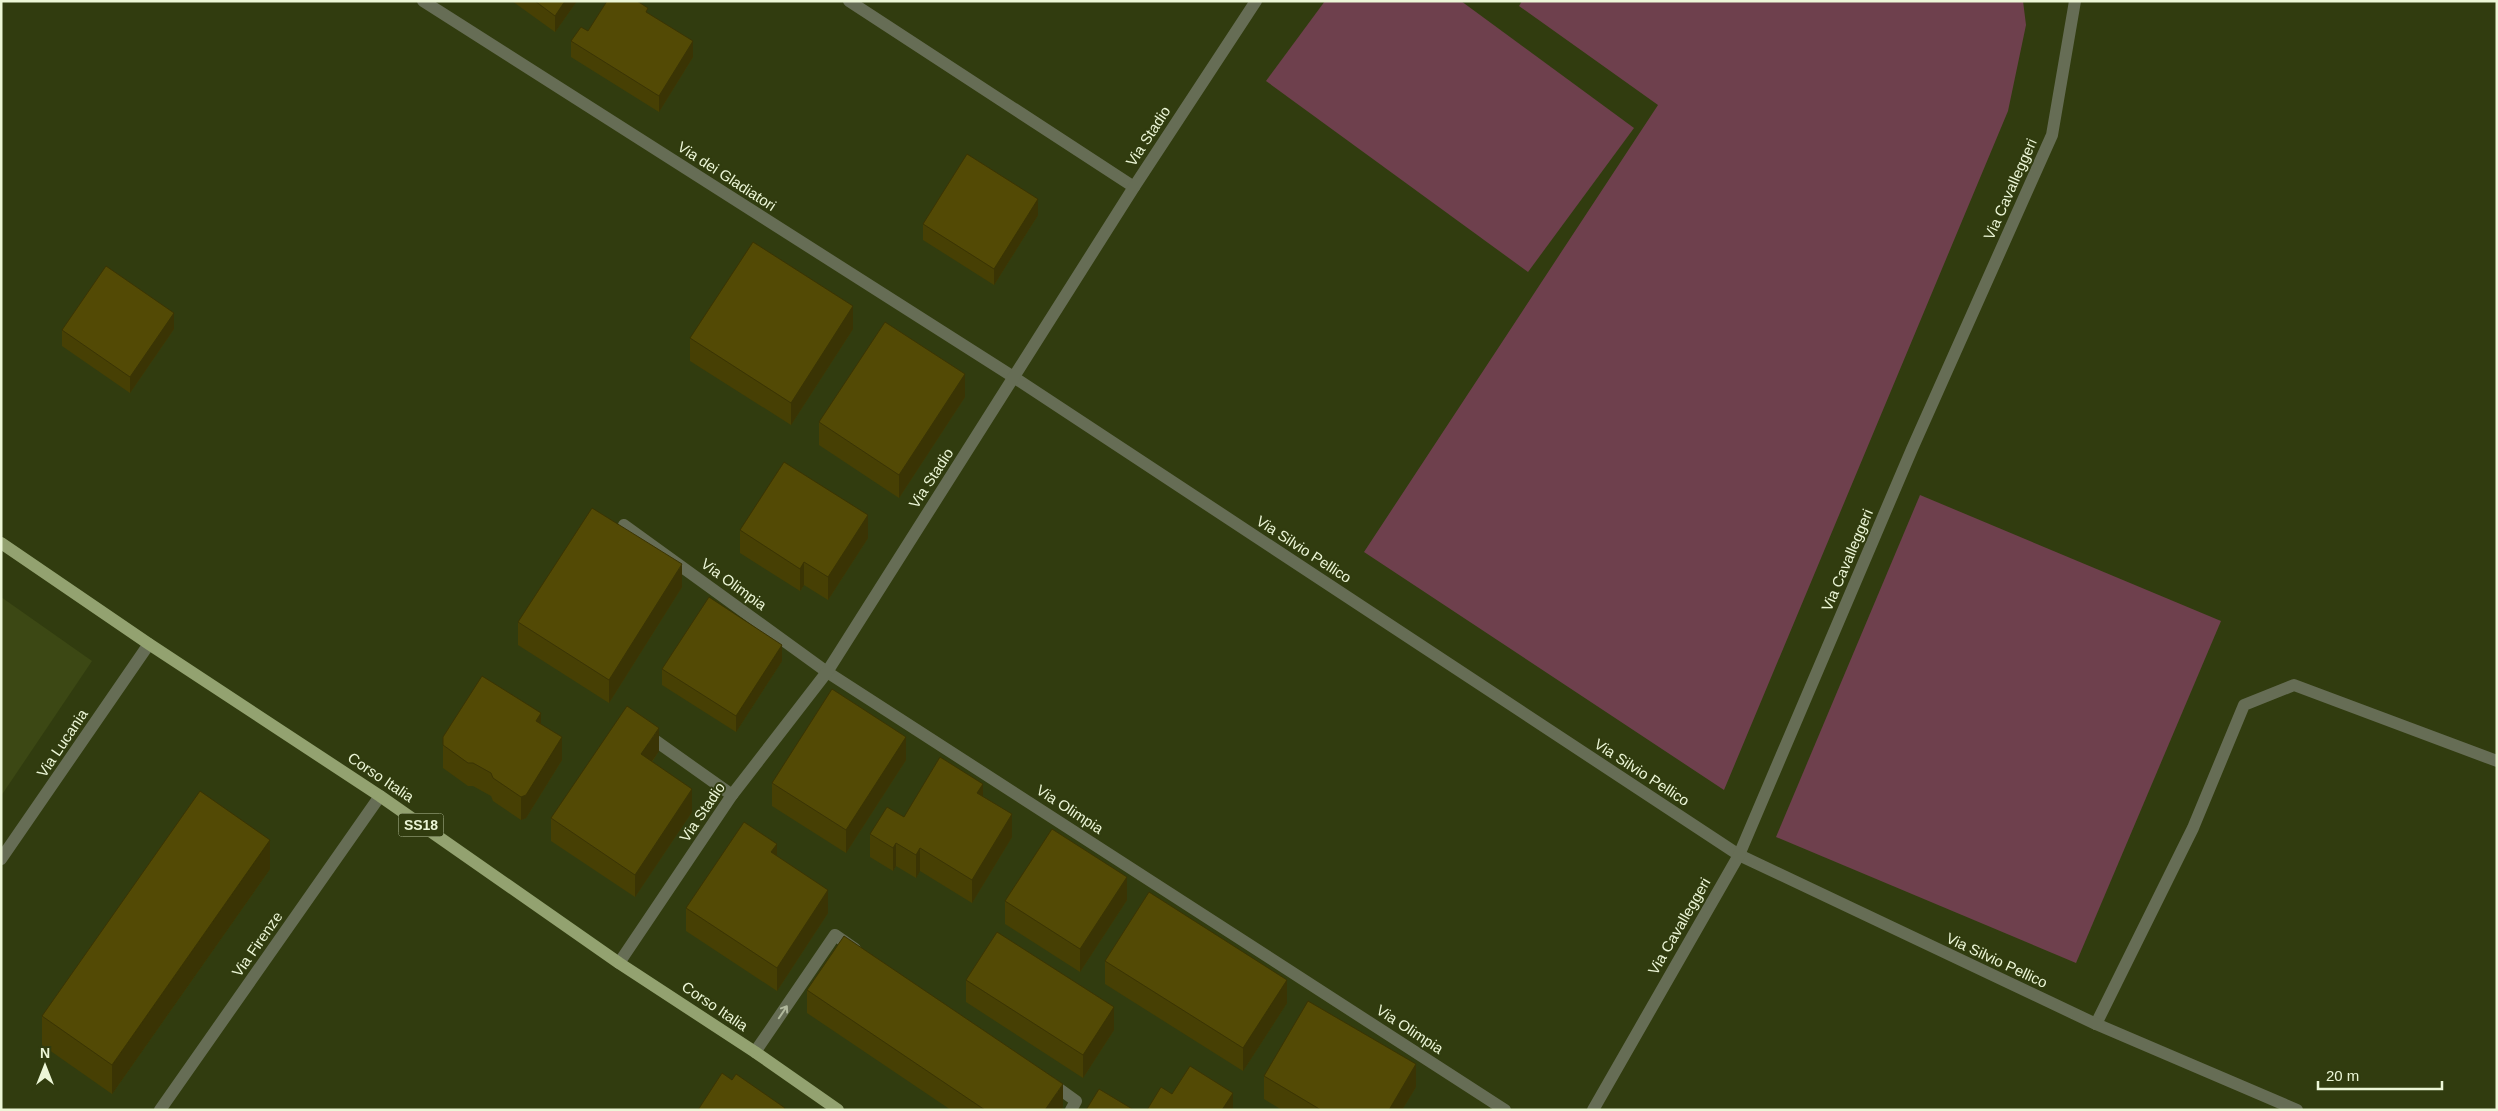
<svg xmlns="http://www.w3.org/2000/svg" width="2498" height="1111" viewBox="0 0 2498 1111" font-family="Arial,sans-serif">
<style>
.built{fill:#3c4814}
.green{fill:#6e404d}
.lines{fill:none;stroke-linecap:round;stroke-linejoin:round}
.lane{stroke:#666d55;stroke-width:12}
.street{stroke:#666d55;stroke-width:12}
.primary{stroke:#93a270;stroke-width:12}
.wall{fill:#474004}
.shaded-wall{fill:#3a3404}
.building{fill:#534a05;stroke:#3a3404}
.oneway{stroke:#b0b89c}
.labels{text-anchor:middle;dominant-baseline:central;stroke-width:4;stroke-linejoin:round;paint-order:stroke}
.shield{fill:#313c0f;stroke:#b4be9b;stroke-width:1}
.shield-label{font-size:14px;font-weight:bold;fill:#ecf6d7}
.street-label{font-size:15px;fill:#ecf6d7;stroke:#313c0f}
</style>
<rect width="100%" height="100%" fill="#313c0f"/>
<path class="built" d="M1,597L92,661L1,796Z"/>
<g class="green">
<path d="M1325,1H1461L1634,128L1528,272L1266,81Z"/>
<path d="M1522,1H2023L2026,25L2008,111L1724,790L1364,552L1658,105L1519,6Z"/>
<path d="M1920,495L2221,621L2076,963L1776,837Z"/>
</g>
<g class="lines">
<path class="lane" d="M2096,1024L2193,828L2244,705L2294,685L2497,761"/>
<g class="street">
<path d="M423,1L1015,378L1739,855L2096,1024L2297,1110"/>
<path d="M849,1L1134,187"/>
<path d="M624,525L827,672L1505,1110"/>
<path d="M646,734L732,795"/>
<path d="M1,859L149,644"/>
<path d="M619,963L732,795L827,672L1134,187L1256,1"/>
<path d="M755,1052L835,935L855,949"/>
<path d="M1051,1083L1076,1101L1071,1110"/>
<path d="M160,1110L380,796"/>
<path d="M1593,1110L1739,855L1912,449L2052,135L2075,1"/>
</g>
<path class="primary" d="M1,543L149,644L380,796L619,963L755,1052L838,1110"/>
</g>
<g class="wall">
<path d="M512,1H577L555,32Z"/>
<path d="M648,13L693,57L659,112L571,57V41L588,31Z"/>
<path d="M1038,215L994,285L923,240V224Z"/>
<path d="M174,329L130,393L62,346V330Z"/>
<path d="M853,329L791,425L690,361V338Z"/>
<path d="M965,397L899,498L819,445V422Z"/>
<path d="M740,530L868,538L828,600L804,585L800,591L740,553Z"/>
<path d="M682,587L609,703L518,645V622Z"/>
<path d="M782,661L736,732L662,685V669Z"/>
<path d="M541,724L562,760L526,818L521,820L493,801L491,796L473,786H468L443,768V745Z"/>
<path d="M659,751L652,762L692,812L635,897L551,841V818Z"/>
<path d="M906,760L846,853L772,806V783Z"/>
<path d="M983,796L1012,837L972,903L920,871L916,878L896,866L893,871L870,857V834L904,817Z"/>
<path d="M777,856L828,913L777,991L686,931V908Z"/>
<path d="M270,869L112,1094L42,1045V1016Z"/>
<path d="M1127,900L1080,972L1005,924V901Z"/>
<path d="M1105,961L1287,1003L1243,1071L1105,984Z"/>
<path d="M966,980L1114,1030L1083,1078L966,1002Z"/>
<path d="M807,990L1063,1107L1061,1110H951L807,1013Z"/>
<path d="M1264,1076L1416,1087L1402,1110H1282L1264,1099Z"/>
</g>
<g class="shaded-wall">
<path d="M565,1H577L555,32V16Z"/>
<path d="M693,41V57L659,112V96Z"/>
<path d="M1038,199V215L994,285V269Z"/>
<path d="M853,306V329L791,425V403Z"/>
<path d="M174,313V329L130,393V377Z"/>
<path d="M965,374V397L899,498V475Z"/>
<path d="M868,515V538L828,600V577Z"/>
<path d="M804,562V585L800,591V569Z"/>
<path d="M682,564V587L609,703V680Z"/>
<path d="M782,645V661L736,732V716Z"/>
<path d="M541,713V736L536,721Z"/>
<path d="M659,728V751L641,777V754Z"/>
<path d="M562,737V760L526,818L521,820V797Z"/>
<path d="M906,737V760L846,853V830Z"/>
<path d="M983,784V807L977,793Z"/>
<path d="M692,789V812L635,897V875Z"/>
<path d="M1012,814V837L972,903V880Z"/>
<path d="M270,840V869L112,1094V1065Z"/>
<path d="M896,843V866L893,871V848Z"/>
<path d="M777,844V867L771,852Z"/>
<path d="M920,848V871L916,878V855Z"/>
<path d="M1127,877V900L1080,972V949Z"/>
<path d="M828,890V913L777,991V968Z"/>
<path d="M1287,980V1003L1243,1071V1048Z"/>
<path d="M1114,1007V1030L1083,1078V1055Z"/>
<path d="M1416,1064V1087L1402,1110H1389Z"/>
<path d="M1063,1084V1107L1061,1110H1045Z"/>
<path d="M1233,1093V1110H1222Z"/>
</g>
<g class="building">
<path d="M535,1H565L555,16Z"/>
<path d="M607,1H637L648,8L646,12L693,41L659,96L571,41L581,27L588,31Z"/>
<path d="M967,154L1038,199L994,269L923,224Z"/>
<path d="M753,242L853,306L791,403L690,338Z"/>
<path d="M106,266L174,313L130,377L62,330Z"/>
<path d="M885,322L965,374L899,475L819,422Z"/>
<path d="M784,462L868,515L828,577L804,562L800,569L740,530Z"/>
<path d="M592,508L682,564L609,680L518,622Z"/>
<path d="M709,597L782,645L736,716L662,669Z"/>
<path d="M482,676L541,713L536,721L562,737L526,795L521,797L493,778L491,773L473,763H468L443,745V737Z"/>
<path d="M832,689L906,737L846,830L772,783Z"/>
<path d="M627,706L659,728L641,754L692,789L635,875L551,818Z"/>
<path d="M940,757L983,784L977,793L1012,814L972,880L920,848L916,855L896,843L893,848L870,834L887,807L904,817Z"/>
<path d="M200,791L270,840L112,1065L42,1016Z"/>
<path d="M744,822L777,844L771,852L828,890L777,968L686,908Z"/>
<path d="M1052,829L1127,877L1080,949L1005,901Z"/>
<path d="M1149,892L1287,980L1243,1048L1105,961Z"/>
<path d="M997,932L1114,1007L1083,1055L966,980Z"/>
<path d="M844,936L1063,1084L1045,1110H985L807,990Z"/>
<path d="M1308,1001L1416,1064L1389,1110H1321L1264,1076Z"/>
<path d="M1190,1066L1233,1093L1222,1110H1147L1161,1087L1172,1094Z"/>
<path d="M722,1073L732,1080L736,1074L785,1108L784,1110H698Z"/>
<path d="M1099,1089L1134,1110H1086Z"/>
</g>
<defs><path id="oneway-shaft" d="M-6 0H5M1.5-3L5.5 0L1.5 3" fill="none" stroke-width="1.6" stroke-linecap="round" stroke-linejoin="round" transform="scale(1.25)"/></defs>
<use class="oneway" href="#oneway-shaft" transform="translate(783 1012) rotate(-56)"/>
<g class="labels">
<rect class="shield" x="398.5" y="813.5" width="45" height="23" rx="4"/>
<g class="shield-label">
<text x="421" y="825">SS18</text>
</g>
<g class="street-label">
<text transform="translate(1148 136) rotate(-57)">Via Stadio</text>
<text transform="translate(727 176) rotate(33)">Via dei Gladiatori</text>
<text transform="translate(2010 189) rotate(-66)">Via Cavalleggeri</text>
<text transform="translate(931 478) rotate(-57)">Via Stadio</text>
<text transform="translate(1304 549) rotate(33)">Via Silvio Pellico</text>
<text transform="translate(1847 560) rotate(-67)">Via Cavalleggeri</text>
<text transform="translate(734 584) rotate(36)">Via Olimpia</text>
<text transform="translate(62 743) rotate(-56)">Via Lucania</text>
<text transform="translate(1642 772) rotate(33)">Via Silvio Pellico</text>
<text transform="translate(381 777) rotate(34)">Corso Italia</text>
<text transform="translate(1070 809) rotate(33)">Via Olimpia</text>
<text transform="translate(702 812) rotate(-56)">Via Stadio</text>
<text transform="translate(1679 926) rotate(-60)">Via Cavalleggeri</text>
<text transform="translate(257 944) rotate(-55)">Via Firenze</text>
<text transform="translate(1997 960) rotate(25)">Via Silvio Pellico</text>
<text transform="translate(715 1006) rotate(34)">Corso Italia</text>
<text transform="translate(1410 1029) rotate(33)">Via Olimpia</text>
</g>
</g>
<rect width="2498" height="1111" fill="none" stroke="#ecf6d7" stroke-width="5"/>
<g transform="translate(45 1066)" stroke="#313c0f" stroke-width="4" paint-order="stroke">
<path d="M0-4L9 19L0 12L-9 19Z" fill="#ecf6d7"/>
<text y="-8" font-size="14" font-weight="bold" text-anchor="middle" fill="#ecf6d7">N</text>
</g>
<path d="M2318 1081v8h124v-8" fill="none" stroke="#ecf6d7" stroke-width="2.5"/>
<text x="2326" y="1081" font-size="15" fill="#ecf6d7" stroke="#313c0f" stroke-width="4" paint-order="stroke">20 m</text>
</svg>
